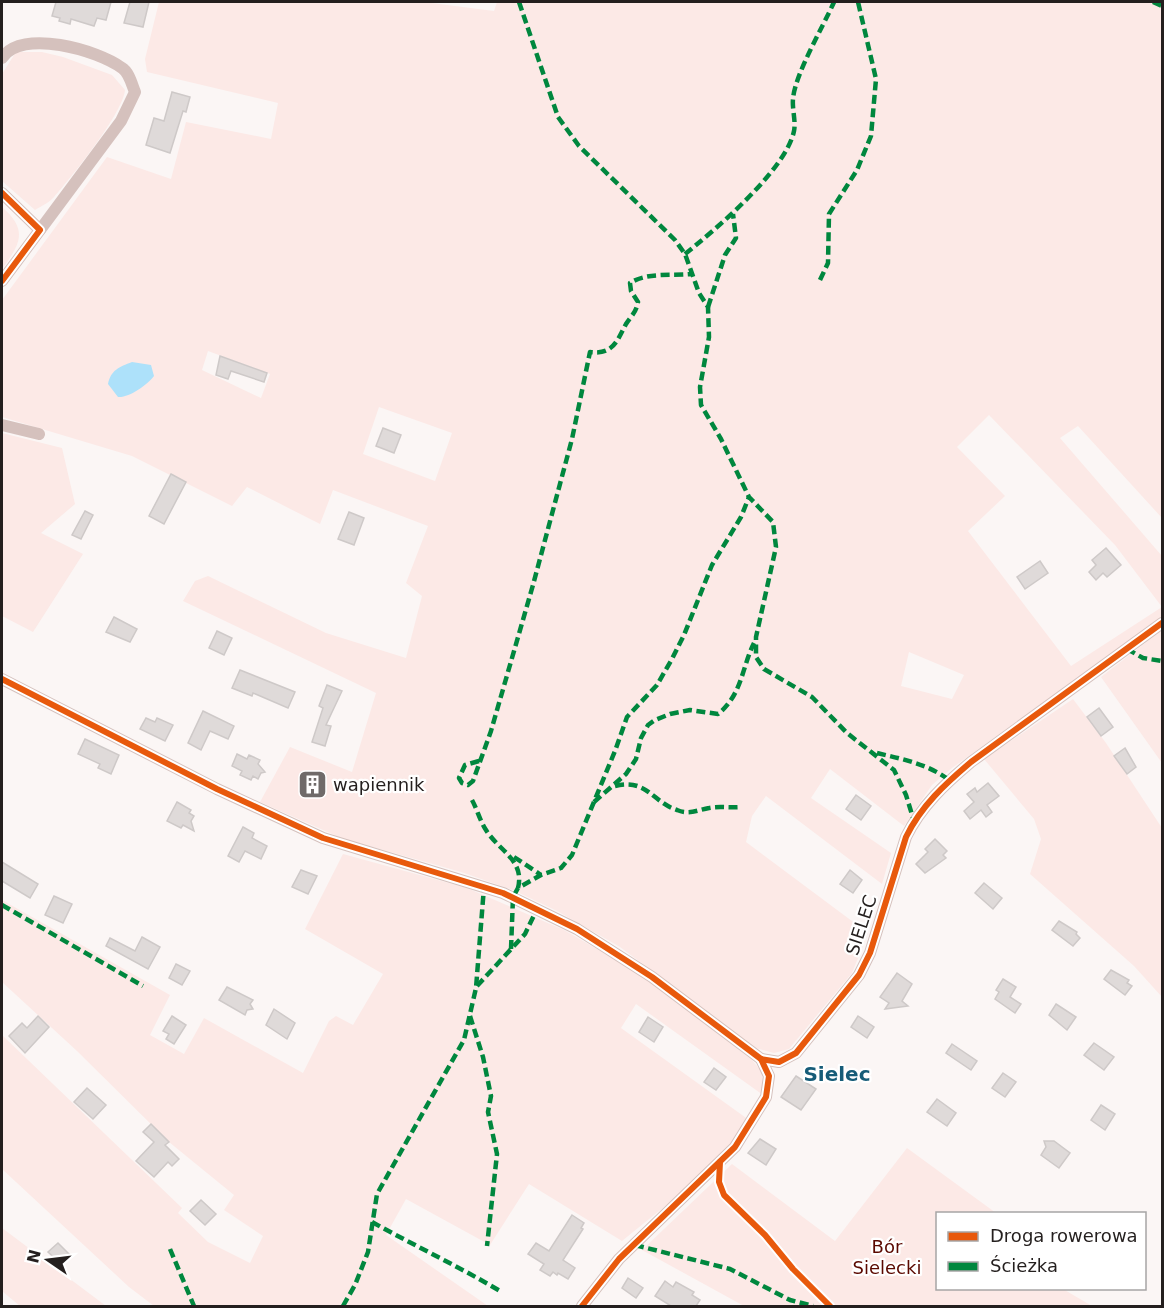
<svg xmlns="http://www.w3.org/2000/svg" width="1164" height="1308" viewBox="0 0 1164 1308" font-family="'DejaVu Sans',sans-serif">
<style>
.green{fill:#fce9e6;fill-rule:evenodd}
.water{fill:#ade1fa}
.building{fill:#dfdad9;stroke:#cec9c8;stroke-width:1.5}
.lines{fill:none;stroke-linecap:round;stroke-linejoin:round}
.minor{stroke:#d5c1bd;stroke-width:12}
.quiet{stroke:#00873e;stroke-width:4.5;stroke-dasharray:9 4.5;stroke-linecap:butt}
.cycleway-casing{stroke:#fff;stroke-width:10}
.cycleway{stroke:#e8590c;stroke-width:6}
.labels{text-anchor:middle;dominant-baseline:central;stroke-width:4.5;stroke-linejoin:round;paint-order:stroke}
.poi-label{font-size:18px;fill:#241f1e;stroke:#fff;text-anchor:start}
.street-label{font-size:18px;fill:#241f1e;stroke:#fff}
.park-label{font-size:18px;fill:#5b0900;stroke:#fff}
.neighbourhood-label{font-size:20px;font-weight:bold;fill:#165c78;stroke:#fff}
</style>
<rect width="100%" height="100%" fill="#fbf6f5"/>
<g class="green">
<path d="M159,2H424L494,11L497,2H1162V518L1078,426L1060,438L1162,556V618L952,768L932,785L904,826L830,769L811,798L891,853L882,884L766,796L752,816L746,842L868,933L852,973L789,1049L774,1053L755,1048L620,947L557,911L513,890L461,872L341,838L260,802L290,747L352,772L376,693L183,601L195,581L208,576L326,633L406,658L422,596L406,583L428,526L333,490L320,524L247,487L232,506L132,456L2,417V300L107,157L171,179L186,122L271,139L278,103L147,72L145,59ZM208,351L270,374L261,398L202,370ZM379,407L452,433L435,481L363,454ZM989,415L1115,545L1162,607L1071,666L968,531L1005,496L957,447ZM909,652L964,675L952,699L901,686Z"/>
<path d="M16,52H42L63,57L112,75L125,90C123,113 71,178 54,197C49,203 41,206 35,210L2,181V74Z"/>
<path d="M2,207C28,230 21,243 2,269Z"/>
<path d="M2,433L62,448L75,504L41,533L83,554L33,632L2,616Z"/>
<path d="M1162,630V763L1101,677Z"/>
<path d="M1073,699L1106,743L1162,828V997L1134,966L1030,874L1041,839L1034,819L984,759Z"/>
<path d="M343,854L467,888L564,930L642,975L752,1060L762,1072L763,1095L636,1004L621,1028L749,1120C716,1170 668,1203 622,1241L529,1184L490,1245L406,1199L386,1235L488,1306H154L129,1287L2,1169V1035L182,1208L178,1213L208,1242L250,1263L263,1236L224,1210L234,1195L169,1142L77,1051L2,982V900L170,995L150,1035L184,1054L204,1018L303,1073L329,1021L336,1016L353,1025L383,974L305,929Z"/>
<path d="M907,1148L996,1213L938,1214V1288L1063,1289L1092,1306H744L642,1250L732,1164L835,1241Z"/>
<path d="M2,1228L106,1306H20L2,1291Z"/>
</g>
<path class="water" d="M132,362L151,365L154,376C147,385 129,398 118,397L108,384C111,370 119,367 132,362Z"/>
<g class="building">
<path d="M56,2H111L106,20L97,18L94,26L71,19L70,24L59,21L60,18L52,16Z"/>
<path d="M130,2H149L143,27L124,23Z"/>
<path d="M172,92L190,97L186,112L183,111L170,153L146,145L154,118L164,121Z"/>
<path d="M220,356L267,373L264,382L231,371L228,379L216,375Z"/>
<path d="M383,428L401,435L394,453L376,446Z"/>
<path d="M171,474L186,482L164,524L149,516Z"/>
<path d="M85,511L93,515L81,539L72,535Z"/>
<path d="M349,512L364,518L354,545L338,539Z"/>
<path d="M1106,548L1121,565L1107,577L1103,573L1096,580L1089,572L1096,565L1092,560Z"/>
<path d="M1040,561L1048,573L1025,589L1017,577Z"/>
<path d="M114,617L137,629L130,642L106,632Z"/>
<path d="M217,631L232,638L224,655L209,648Z"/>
<path d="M240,670L295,692L288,708L253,693L252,696L232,688Z"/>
<path d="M327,685L342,691L326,725L331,726L325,746L312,742L323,708L319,706Z"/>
<path d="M1099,708L1113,727L1101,736L1087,717Z"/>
<path d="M203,711L234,726L228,739L210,731L201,750L188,743Z"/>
<path d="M146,718L155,722L157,718L173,725L165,741L140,729Z"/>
<path d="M85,739L119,755L111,774L98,768L100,764L78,754Z"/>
<path d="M1125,748L1136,767L1127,774L1114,756Z"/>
<path d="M237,754L247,759L249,755L260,760L258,764L265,772L261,773L258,779L253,776L251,780L240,775L242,771L232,766Z"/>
<path d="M988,783L999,796L987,805L992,812L986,817L981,810L970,819L964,811L974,802L967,794L975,788L977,792Z"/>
<path d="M856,795L871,806L861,820L846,809Z"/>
<path d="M177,802L191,810L189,813L194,816L191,821L194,831L183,825L181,828L167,821Z"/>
<path d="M243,827L254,833L252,838L267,846L261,859L245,851L239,862L228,856Z"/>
<path d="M935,839L947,851L943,855L946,858L925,873L916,864L928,852L925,849Z"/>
<path d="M2,862L38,884L30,898L2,881Z"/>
<path d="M301,870L317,876L308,894L292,887Z"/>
<path d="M850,870L862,880L853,893L840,884Z"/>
<path d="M984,883L1002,898L993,909L975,893Z"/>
<path d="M54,896L72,904L63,923L45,915Z"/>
<path d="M1059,921L1077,932L1076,934L1080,938L1073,946L1052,930Z"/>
<path d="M142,937L160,947L148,969L106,946L110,938L135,951Z"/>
<path d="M176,964L190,971L182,985L169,978Z"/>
<path d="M1111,970L1129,980L1127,983L1132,986L1125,995L1104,979Z"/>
<path d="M897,973L912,984L902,1001L908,1006L885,1009L889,1003L880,997Z"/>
<path d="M1003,979L1016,987L1010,997L1021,1004L1015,1013L995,999L999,992L996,990Z"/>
<path d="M227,987L253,1000L250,1004L253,1009L247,1010L245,1015L219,1000Z"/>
<path d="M1056,1004L1076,1017L1067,1030L1049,1015Z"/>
<path d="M274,1009L295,1023L287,1039L266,1025Z"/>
<path d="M38,1016L49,1027L25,1053L9,1036L22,1023L27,1028Z"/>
<path d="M172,1016L186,1025L174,1044L166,1039L169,1034L163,1031Z"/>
<path d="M858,1016L874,1027L867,1038L851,1027Z"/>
<path d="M648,1017L663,1027L654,1042L639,1032Z"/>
<path d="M1094,1043L1114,1057L1104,1070L1084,1055Z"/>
<path d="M952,1044L977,1061L971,1070L946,1053Z"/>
<path d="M714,1068L726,1077L716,1090L704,1082Z"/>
<path d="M1003,1073L1016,1082L1005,1097L992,1088Z"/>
<path d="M796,1076L816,1089L801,1110L781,1097Z"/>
<path d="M87,1088L106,1105L93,1119L74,1102Z"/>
<path d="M937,1099L956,1113L947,1126L927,1112Z"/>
<path d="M1101,1105L1115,1114L1105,1130L1091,1120Z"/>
<path d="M151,1124L169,1142L165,1145L179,1159L172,1166L168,1162L154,1177L136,1161L154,1142L143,1132Z"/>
<path d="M760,1139L776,1149L766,1165L748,1153Z"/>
<path d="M1044,1141H1054L1070,1153L1059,1168L1041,1155L1046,1147Z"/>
<path d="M201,1200L216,1214L205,1225L190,1211Z"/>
<path d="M572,1215L584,1223L581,1228L583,1229L563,1260L575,1268L568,1279L558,1273L557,1275L553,1272L550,1276L540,1270L544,1264L528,1254L536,1243L549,1251Z"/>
<path d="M58,1243L69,1254L60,1263L48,1252Z"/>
<path d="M628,1278L643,1288L636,1298L622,1288Z"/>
<path d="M665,1281L673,1287L676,1282L694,1292L692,1295L700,1300L696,1306H671L655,1296Z"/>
</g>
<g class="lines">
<g class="minor">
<path d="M2,58C21,28 98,50 122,68C129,72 132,85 135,92L121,121L40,230"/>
<path d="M2,193L40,230L2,281"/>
<path d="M2,425L39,434"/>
<path d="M2,679L217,789L323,838L503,893L577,929L652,977L761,1059L769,1076L766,1097L735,1147L619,1259L582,1306"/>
<path d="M761,1059L779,1062L796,1053L859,975L870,953L906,837C921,806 945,784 971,762L1162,623"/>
</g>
<g class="quiet">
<path d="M519,2L558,117L579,146L675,240L685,254L699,293L708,307L709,337L700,387L701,405L721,439L749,497L773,522L776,547L756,637V657L764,669L812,697L847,733L894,770L906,795L914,821"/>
<path d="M1153,2L1162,6"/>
<path d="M685,254C715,230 786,170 794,131C796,121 792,109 793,99C795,74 823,27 834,2"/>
<path d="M820,280L828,263L829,214L857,170L871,136L876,79L858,2"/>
<path d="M708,307L725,255L736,238L733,214"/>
<path d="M1127,649L1143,658L1162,661"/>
<path d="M877,753C902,759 928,764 949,780"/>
<path d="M479,761L465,765L459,778L462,783L468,785L473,781L491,731L533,585L572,439L590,352C613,355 617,341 626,324C631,316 636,313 638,302L631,291L630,283C647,272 672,276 691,274"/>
<path d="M615,786C647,778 652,802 677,810C689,815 697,810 709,808C719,806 730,808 741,807"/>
<path d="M472,800C477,809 480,821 486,830C499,851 525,860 518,888"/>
<path d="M594,802L626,774L636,759L641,738L648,725L655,720L670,714L690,710L718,714C742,695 742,667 754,643"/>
<path d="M514,857L541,875"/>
<path d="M2,905L143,986"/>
<path d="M511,949L513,897L518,888L541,875L561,868L572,855L615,751L627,717L657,685L672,659L684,635L712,565L741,517L749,497"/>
<path d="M477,986L525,934L537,909"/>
<path d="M470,1016L483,1057L491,1096L488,1112L497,1154L487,1246"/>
<path d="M372,1222C415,1246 458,1266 500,1291"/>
<path d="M635,1245L730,1269L790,1300L813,1306"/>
<path d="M170,1249L194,1306"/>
<path d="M343,1306L355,1285L368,1252L377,1194L464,1040L476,988L484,887"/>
</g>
<defs>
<g id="cycleway">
<path d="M2,193L40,230L2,281"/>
<path d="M2,679L217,789L323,838L503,893L577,929L652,977L761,1059L769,1076L766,1097L735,1147L619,1259L582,1306"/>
<path d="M761,1059L779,1062L796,1053L859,975L870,953L906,837C921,806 945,784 971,762L1162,623"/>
<path d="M720,1162L719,1182L724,1195L765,1235L793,1269L830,1306"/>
</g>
</defs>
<use href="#cycleway" class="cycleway-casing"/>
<use href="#cycleway" class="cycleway"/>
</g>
<defs>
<symbol id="building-square" viewBox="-11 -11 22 22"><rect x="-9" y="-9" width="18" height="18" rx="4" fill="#6f6a69" stroke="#fff"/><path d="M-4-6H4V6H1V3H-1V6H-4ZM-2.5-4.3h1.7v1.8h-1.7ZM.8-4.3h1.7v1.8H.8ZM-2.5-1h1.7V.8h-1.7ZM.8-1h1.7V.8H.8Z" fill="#fff"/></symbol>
</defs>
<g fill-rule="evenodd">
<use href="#building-square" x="296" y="768" width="33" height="33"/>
</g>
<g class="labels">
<g class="poi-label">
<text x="333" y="784">wapiennik</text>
</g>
<g class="street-label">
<text transform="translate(861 925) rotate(-72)">SIELEC</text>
</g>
<g class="park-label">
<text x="887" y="1246">Bór<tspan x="887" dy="21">Sielecki</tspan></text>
</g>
<g class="neighbourhood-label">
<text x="837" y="1074">Sielec</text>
</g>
</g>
<rect width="1164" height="1308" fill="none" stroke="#241f1e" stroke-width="6"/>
<rect x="936" y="1212" width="210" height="78" fill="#ffffff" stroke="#a7a5a5" stroke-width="1.5"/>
<rect x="948" y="1232" width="30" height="9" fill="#e8590c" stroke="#a7a5a5" stroke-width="1.5"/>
<text x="990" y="1242" font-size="18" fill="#241f1e">Droga rowerowa</text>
<rect x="948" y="1262" width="30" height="9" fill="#00873e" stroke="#a7a5a5" stroke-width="1.5"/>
<text x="990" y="1272" font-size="18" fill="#241f1e">Ścieżka</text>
<g transform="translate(48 1260) rotate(284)" stroke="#ffffff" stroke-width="4.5" paint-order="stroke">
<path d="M0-4.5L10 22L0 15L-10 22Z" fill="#241f1e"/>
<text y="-9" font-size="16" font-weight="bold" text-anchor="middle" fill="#241f1e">N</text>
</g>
</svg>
